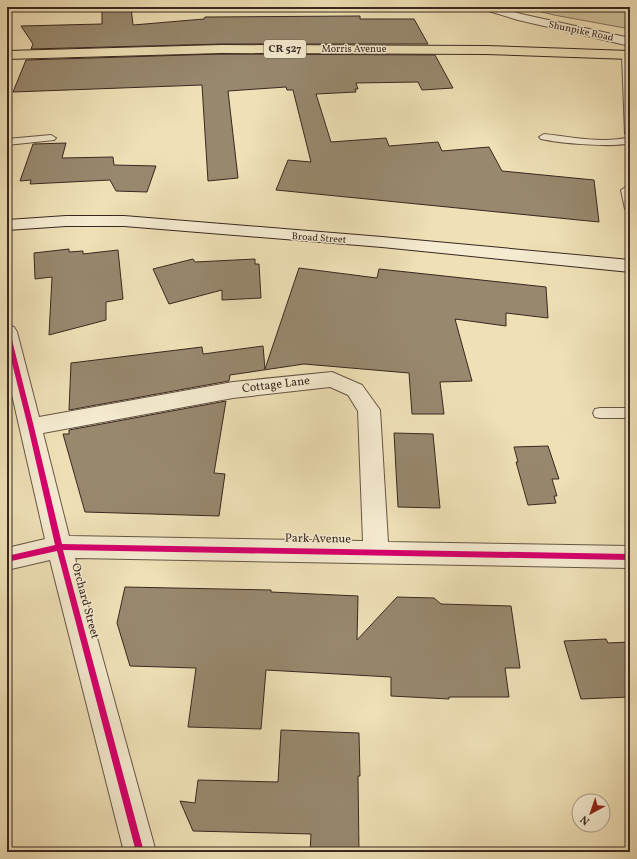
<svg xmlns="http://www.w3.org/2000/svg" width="637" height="859" viewBox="0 0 637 859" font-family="Vollkorn,serif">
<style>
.green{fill:#d0c19c;stroke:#84745e}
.building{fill:#98886e;stroke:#392820}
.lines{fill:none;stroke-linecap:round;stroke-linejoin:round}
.lane-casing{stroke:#665646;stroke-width:2}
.street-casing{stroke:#665646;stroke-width:2}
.secondary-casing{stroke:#392820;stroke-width:2}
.primary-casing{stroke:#392820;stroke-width:2}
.lane{fill:#f5ebd0;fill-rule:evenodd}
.street{fill:#f5ebd0;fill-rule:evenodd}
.secondary{fill:#f5ebd0;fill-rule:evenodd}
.primary{fill:#efe0b6;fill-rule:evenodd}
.cycleway-casing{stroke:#f5ebd0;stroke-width:2}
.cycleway{fill:#d6006c;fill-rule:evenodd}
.labels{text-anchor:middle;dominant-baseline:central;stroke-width:3;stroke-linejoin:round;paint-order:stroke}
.far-street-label{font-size:10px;fill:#392820;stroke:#f5ebd0}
.shield{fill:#f5ebd0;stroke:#716255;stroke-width:1}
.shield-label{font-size:11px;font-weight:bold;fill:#392820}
.street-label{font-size:12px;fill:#392820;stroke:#f5ebd0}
</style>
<rect width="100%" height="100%" fill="#efe0b6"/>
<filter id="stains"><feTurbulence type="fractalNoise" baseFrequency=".005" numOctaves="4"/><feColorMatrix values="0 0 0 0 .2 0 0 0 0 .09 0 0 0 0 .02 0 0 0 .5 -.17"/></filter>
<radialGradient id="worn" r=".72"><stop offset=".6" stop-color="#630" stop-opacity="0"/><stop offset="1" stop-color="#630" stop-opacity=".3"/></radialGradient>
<path class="green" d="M522,7H630V29L554,15Z"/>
<g class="building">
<path d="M102,7H131L133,25L204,19L205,17L360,16V19H414L428,44H221L31,49L33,44L21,26L102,24Z"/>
<path d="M221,54L435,55L453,88L422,90L418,82L356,83L358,89H355L356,92L316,94L331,142L386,138L389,146L438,142L442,151L489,147L502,171L594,180L599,222L276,190L288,160L311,162L293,90H287L286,87L228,91L238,178L208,181L202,85L13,92L26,60Z"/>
<path d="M66,143L62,158L113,157L114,165L156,166L147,192L116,191L110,180L30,184L31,180L20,181L33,144Z"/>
<path d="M69,249V252L83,251V254L118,250L123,299L106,302V320L49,335L52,277L35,279L34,253Z"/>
<path d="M193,259L195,262L255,259V264H259L261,298L222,300V290L169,304L153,269Z"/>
<path d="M299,268L377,278L379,269L546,287L548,318L506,313V326L455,319L472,381L440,382L444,414H412L409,373L304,364L230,375L229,381L69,410L71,363L202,347L203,354L263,346L265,369Z"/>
<path d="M226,401L214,473L225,474L219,516L85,512L63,434H69V430Z"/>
<path d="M394,433L433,434L440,508L398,507Z"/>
<path d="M548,446L559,479H552L557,496H554L556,503L528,505L516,462H518L514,447Z"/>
<path d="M125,587L271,590V592L358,596L357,640L397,597L434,598L441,604L511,606L520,668H505L509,697H449V699L391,696V677L266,670L261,729L188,727L196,668L130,666L117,623Z"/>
<path d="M606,639L608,643L630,642V697L581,699L564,641Z"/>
<path d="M281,730L359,733L360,776H358L359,852H310L311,834L193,831L180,801L195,803L198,780L278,782Z"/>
</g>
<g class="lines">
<defs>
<g id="lane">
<path d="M623,53H629L630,55V137L625,134L622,55Z"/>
<path d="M544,134C572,137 603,144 630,137V143C613,148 559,143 541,139L539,137Z"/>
<path d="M51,135L56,138L54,140L7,145V139Z"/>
<path d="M626,187L630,188V212L625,209L621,190Z"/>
<path d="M600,408H630V418H600L595,417L593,413L595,409Z"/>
</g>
<g id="street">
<path d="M480,7H498L521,14L630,38V46L518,20L482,9Z"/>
<path d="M7,325L14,327L17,332L39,417L233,382L332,372L362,385L380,410L388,542L630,546V568L75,558L156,852H124L50,560L7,570V548L45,539L7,373ZM330,387L348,395L358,411L363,541L69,536L43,433L233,398Z"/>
</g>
<path id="secondary" d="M66,216H124L382,237L630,260V272L382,247L124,226H66L7,230V220Z"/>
<path id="primary" d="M221,45L486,46L630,51V59L486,54L221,53L7,59V51Z"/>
</defs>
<use href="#lane" class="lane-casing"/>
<use href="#street" class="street-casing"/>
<use href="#secondary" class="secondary-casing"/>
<use href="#primary" class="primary-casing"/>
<use href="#lane" class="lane"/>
<use href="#street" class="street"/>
<use href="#secondary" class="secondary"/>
<use href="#primary" class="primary"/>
<defs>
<path id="cycleway" d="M7,330L10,332L34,427L62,544L630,554V560L63,550L144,852H136L57,551L7,562V556L55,545L28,427L7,343Z"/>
</defs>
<use href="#cycleway" class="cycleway-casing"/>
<use href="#cycleway" class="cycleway"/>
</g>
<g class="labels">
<g class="far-street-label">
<text transform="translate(581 31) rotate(12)">Shunpike Road</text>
<text x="354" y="49">Morris Avenue</text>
<text transform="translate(319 238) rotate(4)">Broad Street</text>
</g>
<rect class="shield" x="264" y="40" width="42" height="18" rx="3"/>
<g class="shield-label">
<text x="285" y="49">CR 527</text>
</g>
<g class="street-label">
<text transform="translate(276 385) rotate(-7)">Cottage Lane</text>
<text transform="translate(318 539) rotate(1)">Park Avenue</text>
<text transform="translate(85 601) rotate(75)">Orchard Street</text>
</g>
</g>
<rect width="637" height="859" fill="none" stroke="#efe0b6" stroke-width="24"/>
<rect x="8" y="8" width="621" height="843" fill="none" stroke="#392820" stroke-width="2"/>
<rect x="12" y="12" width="613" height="835" fill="none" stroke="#392820"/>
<g transform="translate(591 813) rotate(220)"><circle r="19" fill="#f5ebd0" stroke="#aa9d8a"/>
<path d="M0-3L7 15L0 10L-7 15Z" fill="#8f2418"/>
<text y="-6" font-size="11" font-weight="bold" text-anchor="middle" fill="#392820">N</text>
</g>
<rect width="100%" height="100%" filter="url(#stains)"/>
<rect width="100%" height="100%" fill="url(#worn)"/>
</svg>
